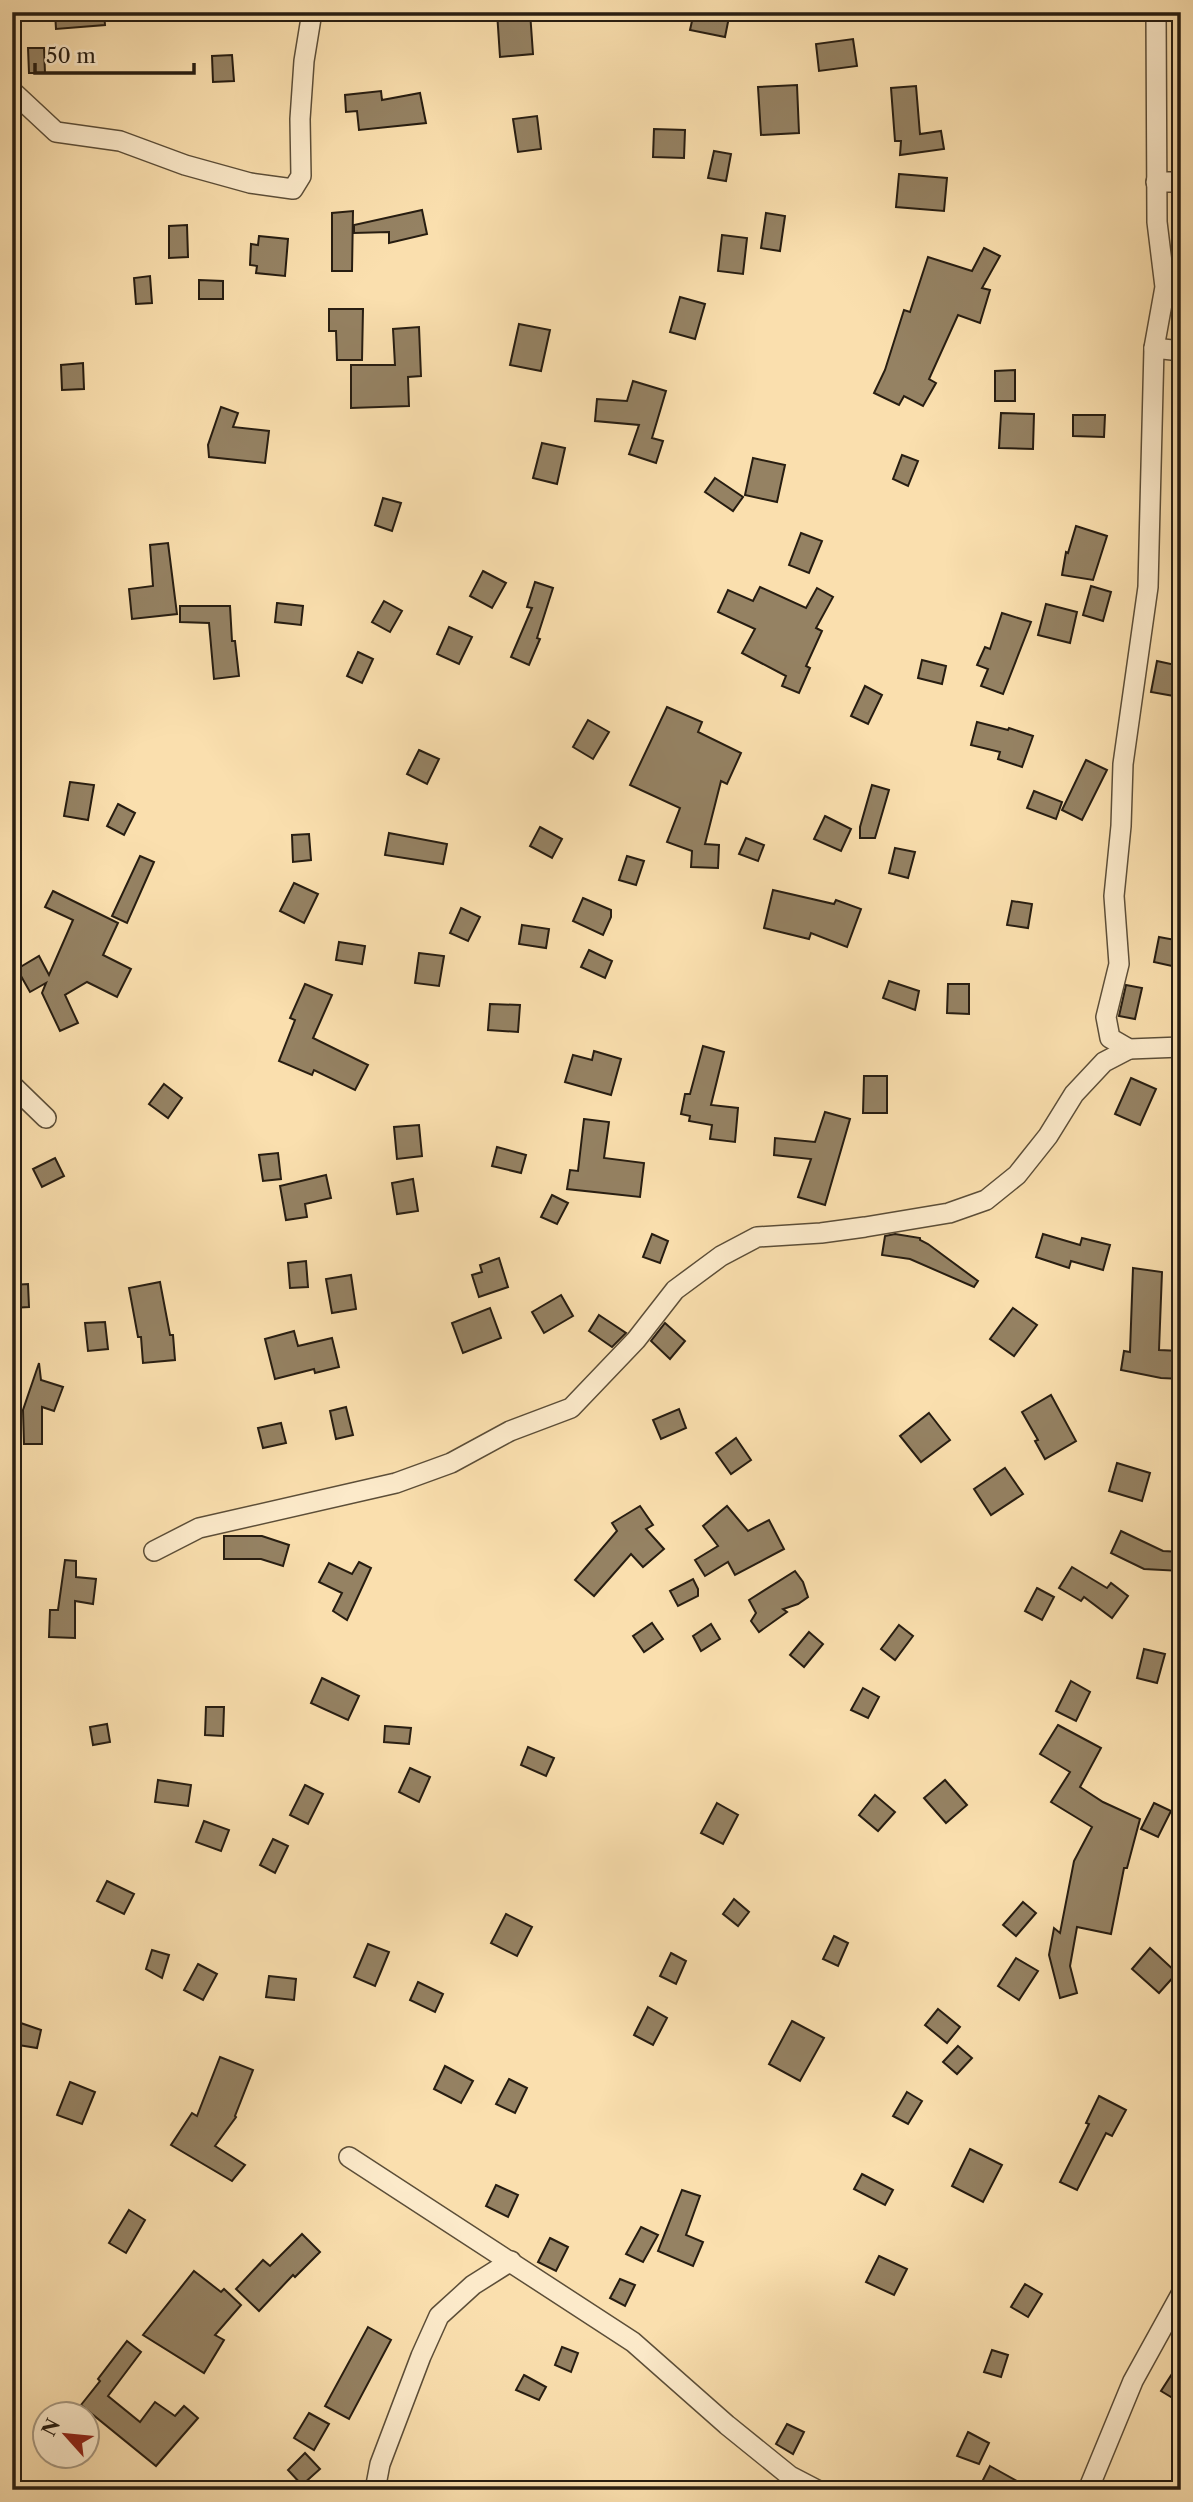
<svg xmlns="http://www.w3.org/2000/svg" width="1193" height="2502" viewBox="0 0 1193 2502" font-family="'Libre Caslon Text',serif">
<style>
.building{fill:#958263;stroke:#271d11;stroke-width:2}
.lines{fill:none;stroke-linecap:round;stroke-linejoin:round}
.minor-casing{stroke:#5c4e38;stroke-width:22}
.minor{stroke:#fceaca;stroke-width:19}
</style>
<rect width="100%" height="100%" fill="#fadfae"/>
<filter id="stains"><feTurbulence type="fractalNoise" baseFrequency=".00286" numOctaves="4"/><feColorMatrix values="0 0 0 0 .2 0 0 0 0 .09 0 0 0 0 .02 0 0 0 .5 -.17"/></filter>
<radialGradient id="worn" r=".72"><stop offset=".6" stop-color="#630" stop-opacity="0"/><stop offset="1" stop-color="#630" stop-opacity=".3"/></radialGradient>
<g class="building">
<path d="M55,12H104L105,25L56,29Z"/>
<path d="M497,12H530L533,54L500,57Z"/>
<path d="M694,12H730L725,37L690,30Z"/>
<path d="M853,39L857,66L819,71L816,44Z"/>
<path d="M28,48H44L45,73H29Z"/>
<path d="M232,55L234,81L213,82L212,56Z"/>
<path d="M797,85L799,133L761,135L758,87Z"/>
<path d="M916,86L920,134L941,131L944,149L900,155L901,141H895L891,88Z"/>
<path d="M381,91L382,100L420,93L426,123L359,130L357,111L346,112L345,95Z"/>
<path d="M537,116L541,149L518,152L513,119Z"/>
<path d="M654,129L685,130L684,158L653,157Z"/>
<path d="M714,151L731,154L726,181L708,178Z"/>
<path d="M899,174L947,178L944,211L896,207Z"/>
<path d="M422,210L427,234L389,243V232L354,233V225Z"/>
<path d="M353,211L352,271H332V213Z"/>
<path d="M766,213L785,216L780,251L761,248Z"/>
<path d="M187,225L188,257L169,258V226Z"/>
<path d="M722,235L747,238L743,274L718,271Z"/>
<path d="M259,236L288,239L285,276L256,273L257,266L250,265L251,244L258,245Z"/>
<path d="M984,248L1000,256L982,288L990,290L980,323L958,315L929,379L936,383L923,406L904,396L899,405L874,393L885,370L904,310L910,312L928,257L972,271Z"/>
<path d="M150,276L152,303L136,304L134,278Z"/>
<path d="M199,280L223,281V299H199Z"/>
<path d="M680,297L705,304L695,339L670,332Z"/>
<path d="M329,309H363L362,360H337L336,331H329Z"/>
<path d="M519,324L550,330L541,371L510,365Z"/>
<path d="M419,327L421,376L408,377L409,406L351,408V365H395L393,329Z"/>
<path d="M83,363L84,389L62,390L61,365Z"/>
<path d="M1015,370V401H995V371Z"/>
<path d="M633,381L666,391L652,438L663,441L656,463L629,454L639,425L595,421L597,399L627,401Z"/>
<path d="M221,407L238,413L233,427L269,431L265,463L209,457L208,445Z"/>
<path d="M1001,413L1034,414L1033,449L999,448Z"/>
<path d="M1073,415H1105L1104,437L1073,436Z"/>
<path d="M542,443L565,448L557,484L533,478Z"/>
<path d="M902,455L918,461L908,486L893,479Z"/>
<path d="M753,458L785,465L777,502L745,495Z"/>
<path d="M715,478L743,497L733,511L705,492Z"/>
<path d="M383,498L401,503L392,531L375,525Z"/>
<path d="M1076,526L1107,536L1093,580L1062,575L1066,552L1068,553Z"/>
<path d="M801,533L822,541L809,573L789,565Z"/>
<path d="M168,543L177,614L132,619L129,589L153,586L150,545Z"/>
<path d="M483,571L506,583L492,608L470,596Z"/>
<path d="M535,582L553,588L537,638L540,639L529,665L511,657L532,608L527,607Z"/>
<path d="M1091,586L1111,592L1103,621L1083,615Z"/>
<path d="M760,587L806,608L817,588L833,597L816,628L822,631L806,666L810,668L799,693L782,686L786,676L742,653L755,629L718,612L728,590L753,601Z"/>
<path d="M384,601L402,611L390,632L372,622Z"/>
<path d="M277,603L303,606L301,625L275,622Z"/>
<path d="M1046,604L1077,612L1070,643L1038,635Z"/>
<path d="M180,606H230L232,641H235L239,676L214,679L209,623L180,622Z"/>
<path d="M1002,613L1031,622L1003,694L981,686L988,669L977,665L985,647L990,649Z"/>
<path d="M449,627L472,637L459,664L437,654Z"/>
<path d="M358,652L373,659L362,683L347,676Z"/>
<path d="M922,660L946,666L942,684L918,678Z"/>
<path d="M1157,661L1180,666L1174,696L1151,692Z"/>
<path d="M865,686L882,695L868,724L851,716Z"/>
<path d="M667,707L702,722L698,732L741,753L727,784L721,781L705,844L719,845L718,868L691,867L692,851L667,842L680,808L630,785Z"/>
<path d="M588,720L609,732L593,759L573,747Z"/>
<path d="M977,722L1008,730L1009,728L1033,736L1022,767L998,759L1000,752L971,745Z"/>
<path d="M419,750L439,759L427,784L407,774Z"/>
<path d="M1086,760L1107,770L1082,820L1062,810Z"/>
<path d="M70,782L94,785L88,820L64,816Z"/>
<path d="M872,785L889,790L875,838H860V827Z"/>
<path d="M1034,791L1062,802L1056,819L1027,808Z"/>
<path d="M118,804L135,813L124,835L107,826Z"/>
<path d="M825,816L851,829L841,851L814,839Z"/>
<path d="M540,827L562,839L552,858L530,846Z"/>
<path d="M389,833L447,844L443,864L385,855Z"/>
<path d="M309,834L311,860L293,862L292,835Z"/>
<path d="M746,838L764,845L758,861L739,854Z"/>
<path d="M895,848L915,852L908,878L889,873Z"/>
<path d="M140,856L154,862L127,923L112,916Z"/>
<path d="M627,856L644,861L636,885L619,880Z"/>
<path d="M294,883L318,894L304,923L280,911Z"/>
<path d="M773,890L834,904L836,900L861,909L847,947L811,933L809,939L764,928Z"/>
<path d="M53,891L118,923L103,955L131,969L117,997L87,982L65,995L78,1023L60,1031L42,993L46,983L30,992L17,969L39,956L49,975L73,920L45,907Z"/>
<path d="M583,898L611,910V917L603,935L573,921Z"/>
<path d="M1012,901L1032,904L1028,928L1007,925Z"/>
<path d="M461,908L480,917L468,941L450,933Z"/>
<path d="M522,925L549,929L546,948L519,944Z"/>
<path d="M1159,937L1181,941V968L1154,962Z"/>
<path d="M339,942L365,946L362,964L336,960Z"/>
<path d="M589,950L612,961L605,978L581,967Z"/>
<path d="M419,953L444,956L439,986L415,983Z"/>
<path d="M889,981L919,991L915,1010L883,998Z"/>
<path d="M305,984L332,995L313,1038L368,1065L355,1090L314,1070L312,1075L279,1061L295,1020L290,1018Z"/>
<path d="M948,984H969V1014L947,1013Z"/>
<path d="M1126,985L1142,988L1135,1019L1119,1016Z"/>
<path d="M490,1004L520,1005L518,1032L488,1030Z"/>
<path d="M703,1046L724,1052L711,1105L738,1108L735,1142L710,1139L712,1125L689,1121L690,1116L681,1114L685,1094H690Z"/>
<path d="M594,1051L621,1059L611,1095L565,1082L573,1055L592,1060Z"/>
<path d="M864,1076H887V1113H863Z"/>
<path d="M1131,1078L1156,1089L1140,1125L1115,1114Z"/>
<path d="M164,1084L182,1098L168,1118L149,1104Z"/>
<path d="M825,1112L850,1119L825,1205L798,1197L811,1159L774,1155L775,1138L815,1142Z"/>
<path d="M584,1119L609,1122L604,1158L644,1163L640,1197L567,1189L570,1170L578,1171Z"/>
<path d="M419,1125L422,1156L397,1159L394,1127Z"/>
<path d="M497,1147L526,1155L521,1173L492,1166Z"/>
<path d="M278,1153L281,1179L263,1181L259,1155Z"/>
<path d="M55,1158L64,1176L42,1187L33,1169Z"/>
<path d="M326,1175L331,1198L305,1204L307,1217L286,1220L280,1186Z"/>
<path d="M413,1179L418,1211L397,1214L392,1183Z"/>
<path d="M552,1195L568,1203L557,1224L541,1217Z"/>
<path d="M652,1234L668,1241L660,1263L643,1257Z"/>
<path d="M895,1234L920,1238V1240L928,1244L978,1281L974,1287L910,1259L882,1255L885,1236Z"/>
<path d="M1043,1234L1080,1245L1082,1238L1110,1245L1103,1270L1071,1261L1069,1268L1036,1257Z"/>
<path d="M499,1258L508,1287L479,1297L472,1275L482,1272L480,1265Z"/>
<path d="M306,1261L308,1287L290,1288L288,1263Z"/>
<path d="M1133,1268L1162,1272L1159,1350L1181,1351V1379L1161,1378L1121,1370L1124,1351L1130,1352Z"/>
<path d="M351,1275L356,1309L332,1313L326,1279Z"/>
<path d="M160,1282L170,1335H173L175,1360L143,1363L141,1337H138L129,1288Z"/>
<path d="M28,1284L29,1307L12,1308V1285Z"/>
<path d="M561,1295L573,1316L544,1333L532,1312Z"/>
<path d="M490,1308L501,1338L463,1353L452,1323Z"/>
<path d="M1013,1308L1037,1325L1014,1356L990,1339Z"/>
<path d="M599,1315L626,1333L612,1347L589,1331Z"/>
<path d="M105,1322L108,1349L88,1351L85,1323Z"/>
<path d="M665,1323L685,1341L670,1359L651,1341Z"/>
<path d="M294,1331L298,1346L332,1338L339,1367L315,1373L314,1369L275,1379L265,1339Z"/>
<path d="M39,1363L41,1380L63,1387L54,1411L42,1407V1444H24L23,1410Z"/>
<path d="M1051,1395L1076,1441L1045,1459L1035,1441L1038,1440L1022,1412Z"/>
<path d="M346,1407L353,1435L336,1439L330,1411Z"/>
<path d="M679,1409L686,1428L661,1439L653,1420Z"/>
<path d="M929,1413L950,1440L921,1462L900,1436Z"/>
<path d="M281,1423L286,1443L263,1448L258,1428Z"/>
<path d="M736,1438L751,1460L731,1474L716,1453Z"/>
<path d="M1117,1463L1150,1473L1142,1501L1109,1491Z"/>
<path d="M1005,1468L1023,1494L991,1515L974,1489Z"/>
<path d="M640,1506L653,1525L646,1529L664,1549L643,1567L631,1554L594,1596L575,1580L617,1531L612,1523Z"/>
<path d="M727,1506L748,1531L769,1520L784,1549L735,1575L728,1562L705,1576L695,1560L718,1546L703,1526Z"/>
<path d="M1121,1531L1163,1551L1181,1552V1571L1144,1569L1111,1553Z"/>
<path d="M224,1536H262L289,1545L283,1566L261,1559H224Z"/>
<path d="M65,1560L76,1561V1577L96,1579L93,1604L75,1601V1638L49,1637L50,1610H58Z"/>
<path d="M359,1562L371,1568L347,1620L333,1611L342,1593L319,1582L329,1563L352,1574Z"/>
<path d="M1072,1567L1107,1588L1111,1583L1128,1596L1112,1618L1084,1597L1081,1601L1059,1588Z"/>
<path d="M795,1571L803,1582L808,1597L798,1604L783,1609L787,1612L759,1632L751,1621L756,1613L749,1600Z"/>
<path d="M693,1579L698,1589V1596L678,1606L670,1591Z"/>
<path d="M1037,1588L1054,1597L1042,1620L1025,1611Z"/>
<path d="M652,1623L663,1639L644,1652L633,1636Z"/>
<path d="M711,1624L720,1639L701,1651L693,1636Z"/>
<path d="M899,1625L913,1636L895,1660L881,1649Z"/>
<path d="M809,1632L823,1644L804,1667L790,1655Z"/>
<path d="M1144,1649L1165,1654L1157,1683L1137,1678Z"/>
<path d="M322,1678L359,1696L348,1720L311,1703Z"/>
<path d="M1071,1681L1090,1692L1076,1721L1056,1711Z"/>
<path d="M863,1688L879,1697L868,1718L851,1710Z"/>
<path d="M206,1707H224L223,1736L205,1735Z"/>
<path d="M107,1724L110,1742L93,1745L90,1727Z"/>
<path d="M1058,1725L1101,1748L1080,1787L1103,1802L1140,1819L1127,1868H1124L1111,1934L1077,1927L1070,1966L1077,1993L1060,1998L1049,1955L1054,1928L1060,1933L1074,1861L1092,1827L1051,1802L1070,1772L1040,1754Z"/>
<path d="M385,1726L411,1728L409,1744L384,1742Z"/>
<path d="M528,1747L554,1758L546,1776L521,1765Z"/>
<path d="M410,1768L430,1777L419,1802L399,1792Z"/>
<path d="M158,1780L191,1785L188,1806L155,1802Z"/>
<path d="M945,1780L967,1805L946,1823L924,1798Z"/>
<path d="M305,1785L323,1794L308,1824L290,1815Z"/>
<path d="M875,1795L895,1812L878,1831L859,1815Z"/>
<path d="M717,1803L738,1815L723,1844L701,1833Z"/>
<path d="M1154,1803L1171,1811L1158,1837L1141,1829Z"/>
<path d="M204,1821L229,1830L221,1851L196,1842Z"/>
<path d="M273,1839L288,1846L275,1873L260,1865Z"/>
<path d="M107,1881L134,1894L124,1914L97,1901Z"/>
<path d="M734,1899L749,1912L738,1926L723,1914Z"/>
<path d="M1023,1902L1036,1913L1016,1936L1003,1925Z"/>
<path d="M506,1914L532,1927L517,1956L491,1943Z"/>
<path d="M834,1936L848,1943L838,1966L823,1959Z"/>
<path d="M368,1944L389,1952L375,1986L354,1977Z"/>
<path d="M1150,1948L1177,1973L1159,1993L1132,1969Z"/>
<path d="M152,1950L169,1955L162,1978L146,1969Z"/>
<path d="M671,1953L686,1961L676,1984L660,1976Z"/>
<path d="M1016,1958L1038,1971L1019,2000L998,1986Z"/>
<path d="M198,1964L217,1974L203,2000L184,1990Z"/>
<path d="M269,1976L296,1979L294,2000L266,1997Z"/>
<path d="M418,1982L443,1994L435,2012L410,2000Z"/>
<path d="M648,2007L667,2018L653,2045L634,2035Z"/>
<path d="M938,2009L960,2027L947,2043L925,2025Z"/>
<path d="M12,2020L41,2030L37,2048L12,2044Z"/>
<path d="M792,2021L824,2038L800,2081L769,2064Z"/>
<path d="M958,2046L972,2058L957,2074L943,2062Z"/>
<path d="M220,2057L253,2070L235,2116L236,2117L215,2146L245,2165L232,2181L171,2145L192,2113L197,2116Z"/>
<path d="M445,2066L473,2081L461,2103L434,2089Z"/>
<path d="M509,2079L527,2088L515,2113L496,2104Z"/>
<path d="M70,2082L95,2092L82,2124L57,2115Z"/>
<path d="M907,2092L922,2101L908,2124L893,2116Z"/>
<path d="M1099,2096L1126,2110L1112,2136L1106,2133L1077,2190L1060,2182L1089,2124L1086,2123Z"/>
<path d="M970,2149L1002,2165L983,2202L952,2186Z"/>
<path d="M862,2174L893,2190L885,2205L854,2189Z"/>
<path d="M496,2185L518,2195L508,2217L486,2206Z"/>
<path d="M682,2190L700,2196L686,2235L703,2242L693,2266L658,2251Z"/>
<path d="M129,2210L145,2220L126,2253L109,2243Z"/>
<path d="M641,2227L658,2235L643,2262L626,2254Z"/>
<path d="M302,2234L320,2252L295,2277L293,2275L259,2311L236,2289L263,2260L270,2266Z"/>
<path d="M550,2238L568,2247L556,2271L538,2262Z"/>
<path d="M879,2256L907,2269L894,2295L866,2282Z"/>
<path d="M194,2271L221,2292L224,2289L241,2305L215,2335L224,2340L204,2373L143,2335Z"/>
<path d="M620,2279L635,2285L625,2306L610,2298Z"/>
<path d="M1025,2284L1042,2294L1028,2317L1011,2307Z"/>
<path d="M368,2327L391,2340L349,2419L325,2406Z"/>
<path d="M127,2341L141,2352L108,2396L140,2422L155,2402L175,2416L184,2406L198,2418L156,2466L81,2405L100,2381L98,2379Z"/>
<path d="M562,2347L578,2353L571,2372L555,2365Z"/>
<path d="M992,2350L1008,2355L1001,2377L984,2372Z"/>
<path d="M1181,2360V2403L1161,2391Z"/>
<path d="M524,2375L546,2387L539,2400L516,2390Z"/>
<path d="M309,2413L329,2424L314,2450L294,2438Z"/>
<path d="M787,2424L804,2432L793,2454L776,2444Z"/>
<path d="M968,2432L989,2443L979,2464L957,2456Z"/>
<path d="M305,2453L320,2469L302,2485L288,2470Z"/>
<path d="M990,2466L1033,2490H978Z"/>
</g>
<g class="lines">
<defs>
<g id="minor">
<path d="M1156,12L1157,222L1165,287L1154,348L1148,587L1123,764L1121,826L1114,896L1119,964L1106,1017L1110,1038L1129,1049L1181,1047"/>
<path d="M12,91L56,132L120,141L185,165L250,183L293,189L301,176L300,119L304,61L312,12"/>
<path d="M1156,182H1181"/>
<path d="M1154,348L1181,351"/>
<path d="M12,1085L46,1118"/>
<path d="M154,1551L199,1528L396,1483L451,1463L510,1431L571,1408L636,1340L675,1290L721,1256L757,1237L821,1233L865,1227L949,1213L986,1200L1017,1175L1048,1136L1074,1094L1104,1062L1129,1049"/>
<path d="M349,2157L633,2342L727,2425L790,2476L817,2490"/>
<path d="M375,2490L380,2464L421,2356L439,2316L473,2285L511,2261"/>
<path d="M1088,2490L1133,2381L1181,2294"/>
</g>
</defs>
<use href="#minor" class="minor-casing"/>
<use href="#minor" class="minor"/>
</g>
<rect width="1193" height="2502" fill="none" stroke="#fadfae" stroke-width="42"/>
<rect x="14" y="14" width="1165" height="2474" fill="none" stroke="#271d11" stroke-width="3.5"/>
<rect x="21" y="21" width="1151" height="2460" fill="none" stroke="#271d11" stroke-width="2"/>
<g transform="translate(66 2435) rotate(297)"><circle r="33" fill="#fceaca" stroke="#a79880" stroke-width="2"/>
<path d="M0-5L12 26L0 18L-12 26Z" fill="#8f2418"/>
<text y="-10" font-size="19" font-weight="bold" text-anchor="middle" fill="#271d11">N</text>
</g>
<path d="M35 63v10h159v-10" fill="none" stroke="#271d11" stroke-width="3.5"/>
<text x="46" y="63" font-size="21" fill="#271d11" stroke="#fceaca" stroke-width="5" paint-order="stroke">50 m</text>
<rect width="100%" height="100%" filter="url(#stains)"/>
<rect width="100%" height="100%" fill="url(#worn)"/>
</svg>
